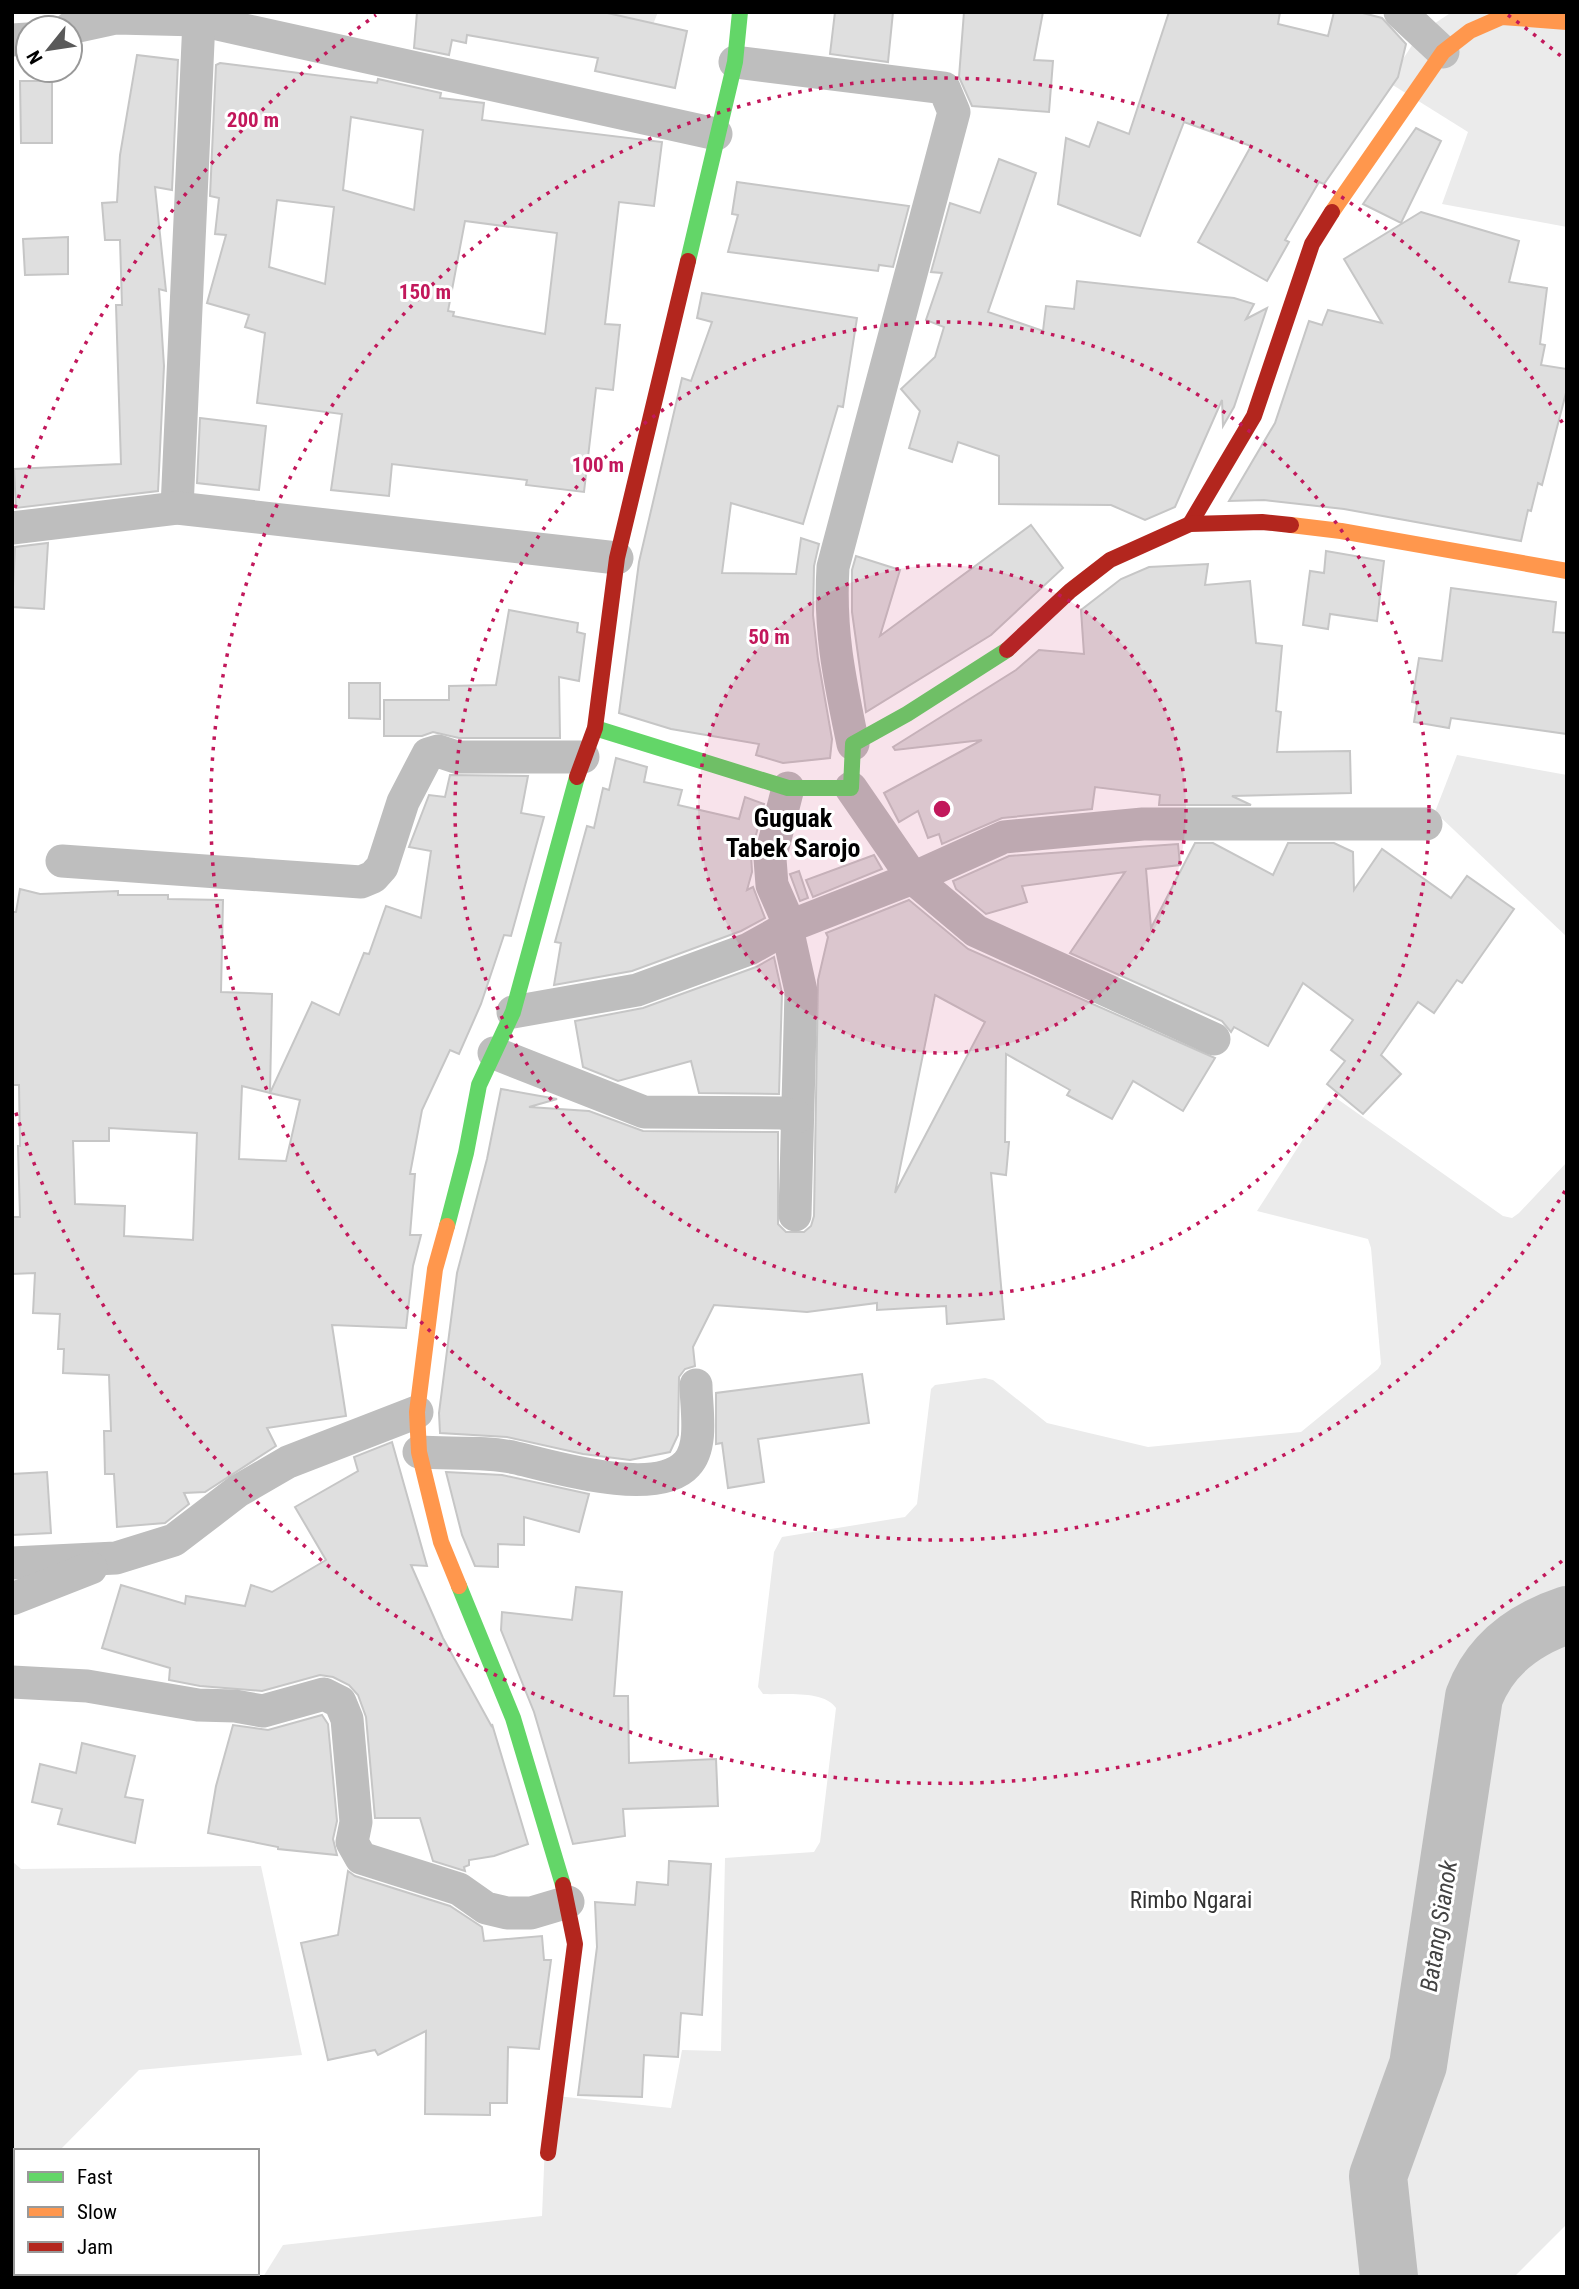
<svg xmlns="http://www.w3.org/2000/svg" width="1579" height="2289" viewBox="0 0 1579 2289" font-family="'Roboto Condensed',sans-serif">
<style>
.green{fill:#ebebeb}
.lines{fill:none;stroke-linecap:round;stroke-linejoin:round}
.river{stroke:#bebebe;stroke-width:58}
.building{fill:#dfdfdf;stroke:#c6c6c6;stroke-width:2;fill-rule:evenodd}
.street{stroke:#bebebe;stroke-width:33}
.fast{stroke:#63d668;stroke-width:16}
.slow{stroke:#ff974d;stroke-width:16}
.jam{stroke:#b3261e;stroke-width:16}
.ring{fill:none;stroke:#c2185b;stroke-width:3.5;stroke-dasharray:3.5 7}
.labels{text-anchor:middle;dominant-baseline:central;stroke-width:6;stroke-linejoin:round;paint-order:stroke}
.park-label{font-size:23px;fill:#323232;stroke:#fff}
.water-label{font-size:24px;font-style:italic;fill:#434343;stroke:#fff}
.quarter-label{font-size:26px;font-weight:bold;fill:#000;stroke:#fff}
.centre{fill:#c2185b;stroke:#fff;stroke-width:3.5}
.ring-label{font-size:21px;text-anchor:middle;font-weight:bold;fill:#c2185b;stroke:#fff;stroke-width:6;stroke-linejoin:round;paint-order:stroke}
</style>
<rect width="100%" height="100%" fill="#fff"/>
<g class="green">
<path d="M594,12H658L650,32Z"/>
<path d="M1452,12H1567V227L1442,204L1468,132L1388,82L1420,33Z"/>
<path d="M1457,755L1567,775V937L1435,812Z"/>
<path d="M1336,1098L1503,1216L1512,1218L1519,1213L1567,1162V2224L1514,2277H263L283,2245L542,2216L547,2095L671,2108L682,2050L721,2051L725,1858L814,1852L820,1842L836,1708C824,1690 784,1695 763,1694L758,1687L774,1552L782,1537L905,1517L917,1504L931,1389L935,1385L985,1378L993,1380L1047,1423L1148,1447L1301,1432L1378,1369L1381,1364L1371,1248L1368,1239L1257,1211L1327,1102Z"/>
<path d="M12,1861L21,1869L261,1866L302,2055L139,2070L59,2151H16V2194L12,2197Z"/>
</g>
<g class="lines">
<path class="river" d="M1389,2277L1378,2176L1418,2065L1474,1697C1490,1654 1525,1629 1567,1615"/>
</g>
<g class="building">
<path d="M417,12H603L687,31L675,88L595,71L598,58L467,35L466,43L452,40L449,55L414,48Z"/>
<path d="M835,12H893L888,62L830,54Z"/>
<path d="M964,12H1043L1034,60L1053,61L1049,112L972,106L959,77Z"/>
<path d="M1169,12H1280L1278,24L1328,36L1334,12H1359L1382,18L1406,44L1398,77L1324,184L1319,182L1285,240L1289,242L1267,281L1198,242L1251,146L1184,122L1140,236L1058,204L1066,138L1089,147L1098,122L1129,134Z"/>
<path d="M137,55L178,60L172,190L155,187L166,291L159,289L164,366L158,491L16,508L14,469L121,464L116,305H122L120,240H105L102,203L117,202L120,155Z"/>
<path d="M220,63L377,83L378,79L441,93L440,98L484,103L482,120L662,142L654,206L619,202L605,324L620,325L613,390L596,388L584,492L526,485L527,480L392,464L389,496L331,490L342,414L257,403L265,333L245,327L249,315L207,303L226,235L215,234L219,198L210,196L216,65ZM351,117L423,130L414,210L343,190ZM277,200L334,207L325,284L269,267ZM465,221L557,233L545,334L453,316L454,312L448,311Z"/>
<path d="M20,81H52V143H21Z"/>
<path d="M1416,128L1441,141L1401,223L1363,204Z"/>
<path d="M999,159L1036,173L988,312L1043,331L1046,306L1074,309L1077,281L1234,298L1254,304L1246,319L1267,308L1234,407L1223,426L1222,400L1175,507L1145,520L1111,505L999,504V456L958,442L952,462L909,448L920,411L901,389L935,357L944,327L926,320L942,273L931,272L950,203L980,213Z"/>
<path d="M737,182L909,206L893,267L879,265L878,271L728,252L738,215L732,214Z"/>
<path d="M1421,212L1519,241L1509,282L1547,288L1540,344L1545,345L1541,365L1567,369V389L1542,485L1538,483L1531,511L1528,510L1521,541L1344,509L1264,500L1229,501L1275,423L1309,321L1322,325L1328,310L1382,323L1344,259Z"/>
<path d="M68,237V274L25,275L23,239Z"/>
<path d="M702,293L857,318L843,407L838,406L803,524L731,503L722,573L796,574L801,538L819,544L814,566L813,615L818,659L832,739L830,758L783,763L756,755L759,744L671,729L619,713L639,562L682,378L691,381L712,322L697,318Z"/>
<path d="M200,418L266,426L259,490L197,483Z"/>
<path d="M1031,525L1063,568L991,635L866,712L852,612V570L856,556L900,570L880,636Z"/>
<path d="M48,543L44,609L12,607L15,547Z"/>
<path d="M1326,551L1384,561L1377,621L1330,614L1328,629L1303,625L1310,571L1324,573Z"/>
<path d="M1208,564L1205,585L1250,581L1256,643L1282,646L1276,711L1281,712L1277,752L1350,751L1351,793L1232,796L1251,805H1159L1160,795L1095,787L1092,809L1002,818L942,844L939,834L928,838L918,811L899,822L884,793L982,740L895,750L893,747L1016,670L1039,650L1084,654L1081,610L1121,579L1149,567Z"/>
<path d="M1451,588L1556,602L1553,632L1567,633V734L1451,718L1449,728L1414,722L1417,703L1412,702L1419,658L1442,661Z"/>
<path d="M509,610L578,623L577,632L585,634L579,681L559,677L560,738H459L433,732L422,736H384V700H449V686L496,685Z"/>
<path d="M349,683H380V719L349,718Z"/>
<path d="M616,758L647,767L644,782L682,790L678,805L739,819L745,797L764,804L751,854L752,872L747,890L753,887L765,918L741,931L632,971L554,985L561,943L555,942L587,826L594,828L603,788L609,790Z"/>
<path d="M450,775L528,776L521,813L544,817L511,936L504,935L481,1004L459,1054L450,1050L422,1110L410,1174H415L410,1235H421L413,1266L406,1328L332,1325L346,1416L267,1428L276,1446L205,1492L184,1493L189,1504L165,1523L117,1527L114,1474H105L104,1431H111L109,1375L63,1373L64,1349H58L60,1314L33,1313L35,1273L12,1274V1217H20L18,1146H20L19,1085H12V912H16L20,889L40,894L118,891V895H168V899L223,900L221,992L272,994L270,1093L242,1086L239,1159L286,1161L300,1100L270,1093L312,1002L339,1015L364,953L369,954L386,906L421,918L431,851L409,847L429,795L445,797ZM109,1128L197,1133L193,1240L124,1236L125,1206L75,1204L73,1141H109Z"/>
<path d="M1195,843H1213L1273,875L1288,843H1334L1353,852L1354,890L1382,849L1451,898L1467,876L1514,909L1462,983L1457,980L1434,1013L1418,1002L1381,1055L1401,1074L1363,1114L1327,1084L1345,1061L1331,1050L1353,1020L1303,983L1268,1046L1234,1027L1231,1032L1222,1021L1070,953L1125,872L1022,886L1027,902L986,914L956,889L953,881L1009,856L1178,844L1180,865L1146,869L1151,928Z"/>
<path d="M874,855L882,869L813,897L806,880Z"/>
<path d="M799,871L808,898L800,901L790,874Z"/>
<path d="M909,900L968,949L1215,1058L1183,1111L1133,1081L1112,1119L1067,1095L1070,1090L1006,1054L1005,1142H1009L1006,1175L991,1173L1004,1319L947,1324L946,1306L877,1310V1303L807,1312L714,1305L693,1347L695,1366L685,1369L679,1377L678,1435L670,1452L630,1460L583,1454L507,1437L440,1433L439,1413L457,1273L487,1159L501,1089L557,1099L529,1107L589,1111L643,1131L778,1132V1224L786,1232H804L811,1226L814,1216L818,980L828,937L826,933ZM935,995L985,1022L895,1193Z"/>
<path d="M774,957L782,993L779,1094L699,1093L691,1061L618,1081L583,1067L575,1021L643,1008L756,967Z"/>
<path d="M862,1374L869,1423L758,1439L764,1482L728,1488L722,1443L716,1444V1393Z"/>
<path d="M392,1442L427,1566L411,1565L443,1638L492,1727V1724L528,1844L494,1856L469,1860V1865L464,1867L465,1871L433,1861L420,1818H375L366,1717L358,1695L349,1685L333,1677L320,1675L262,1691L200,1686L169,1680L170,1668L102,1648L121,1585L185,1604L186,1596L245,1606L251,1585L272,1592L326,1560L295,1507L358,1471L354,1457Z"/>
<path d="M47,1472L51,1533L12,1535V1474Z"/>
<path d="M446,1472L502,1475L589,1494L579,1532L524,1517V1545L498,1544V1567L475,1566L462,1535Z"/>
<path d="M576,1587L622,1592L614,1696H628L629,1763L716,1759L718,1806L623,1809L625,1836L573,1844L534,1712L501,1630L502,1612L572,1620Z"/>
<path d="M322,1715L328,1724L337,1821L333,1839L337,1855L278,1849V1847L208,1833L216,1786L233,1725L268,1730Z"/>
<path d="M82,1743L135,1756L125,1797L143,1800L135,1843L58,1824L62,1809L32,1802L40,1764L76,1773Z"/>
<path d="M669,1861L711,1864L702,2015L681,2013L678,2057L644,2055L642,2097L578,2095L597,1947L595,1902L635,1905L637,1882L668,1885Z"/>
<path d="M348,1871L355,1876L450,1906L482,1927L484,1941L542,1936L544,1960H551L539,2049L508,2047L507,2103H490V2115L425,2114L426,2031L378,2055L375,2050L328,2060L301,1943L338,1935Z"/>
</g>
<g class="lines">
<g class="street">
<path d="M1400,12L1443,52"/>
<path d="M70,28L116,18L199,20L716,134"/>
<path d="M12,40L28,39"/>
<path d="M735,62L944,88L954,112L833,567C829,632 840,681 853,744"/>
<path d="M177,508L199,20"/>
<path d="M12,528L177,508L617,558"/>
<path d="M788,788L770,859L772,885L790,926L789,937L801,991L795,1215"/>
<path d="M851,788L913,878L976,931L1214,1039"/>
<path d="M62,861L361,882L373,877L382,867L403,802L428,754L438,751L456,757H583"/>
<path d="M513,1012L637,990L749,949L790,926L913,878L1004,837L1143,824H1426"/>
<path d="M494,1053L644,1112L782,1113L797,1117"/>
<path d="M419,1452C448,1454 488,1451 516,1458C554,1467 657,1498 687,1464C704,1446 696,1407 696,1385"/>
<path d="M12,1563L116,1558L174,1540L238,1491L288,1462L417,1412"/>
<path d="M12,1599L91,1568"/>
<path d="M12,1682L87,1686L198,1705L235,1706L263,1711L324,1694L340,1702L347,1719L356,1822L352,1842L361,1858L459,1889L486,1908L507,1913H531L568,1902"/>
</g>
<g class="fast">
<path d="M688,261L735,62L740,12"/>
<path d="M595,728L788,788H851L853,744L907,714L1007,650"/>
<path d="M447,1226L466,1153L479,1085L513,1012L577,777"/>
<path d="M459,1586L513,1718L563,1885"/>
</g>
<g class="slow">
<path d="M1332,212L1443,52L1470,31L1502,17L1567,22"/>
<path d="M1291,525L1341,531L1567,571"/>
<path d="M447,1226L435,1269L417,1412L419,1452L441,1542L459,1586"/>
</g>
<g class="jam">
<path d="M1190,524L1254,416L1312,244L1332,212"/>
<path d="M1007,650L1070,591L1110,560L1190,524L1262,522L1291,525"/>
<path d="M577,777L595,728L617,558L688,261"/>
<path d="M548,2153L575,1944L563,1885"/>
</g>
</g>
<circle cx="942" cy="809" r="244" fill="#c2185b" fill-opacity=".12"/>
<g class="ring">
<circle cx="942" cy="809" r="244"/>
<circle cx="942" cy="809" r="487"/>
<path d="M1565 1191A731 731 0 1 1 1565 427"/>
<path d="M1562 1561A975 975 0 0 1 15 1110M15 508A975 975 0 0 1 376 15M1508 15A975 975 0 0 1 1562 57"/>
</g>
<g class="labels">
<g class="park-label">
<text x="1191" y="1900">Rimbo Ngarai</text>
</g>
<g class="water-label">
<text transform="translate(1439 1926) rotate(-81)">Batang Sianok</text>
</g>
<g class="quarter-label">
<text x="793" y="818">Guguak<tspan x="793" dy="30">Tabek Sarojo</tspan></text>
</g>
</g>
<circle cx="942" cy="809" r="10" class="centre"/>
<g class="ring-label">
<text x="253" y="127">200 m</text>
<text x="425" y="299">150 m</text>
<text x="598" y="472">100 m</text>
<text x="769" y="644">50 m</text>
</g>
<rect width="1579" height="2289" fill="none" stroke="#000000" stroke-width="28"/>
<rect x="14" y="2149" width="245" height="126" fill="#ffffff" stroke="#999999" stroke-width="2"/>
<rect x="28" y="2172" width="35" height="10" fill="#63d668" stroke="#999999" stroke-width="2"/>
<text x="77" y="2184" font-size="21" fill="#000000">Fast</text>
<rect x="28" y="2207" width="35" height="10" fill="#ff974d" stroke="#999999" stroke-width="2"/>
<text x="77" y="2219" font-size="21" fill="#000000">Slow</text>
<rect x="28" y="2242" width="35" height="10" fill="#b3261e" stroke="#999999" stroke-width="2"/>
<text x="77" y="2254" font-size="21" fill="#000000">Jam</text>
<g transform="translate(49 49) rotate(240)"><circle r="33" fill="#ffffff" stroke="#999999" stroke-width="2"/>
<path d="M0-5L12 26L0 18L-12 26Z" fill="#595959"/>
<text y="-10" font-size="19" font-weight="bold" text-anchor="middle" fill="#000000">N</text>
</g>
</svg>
